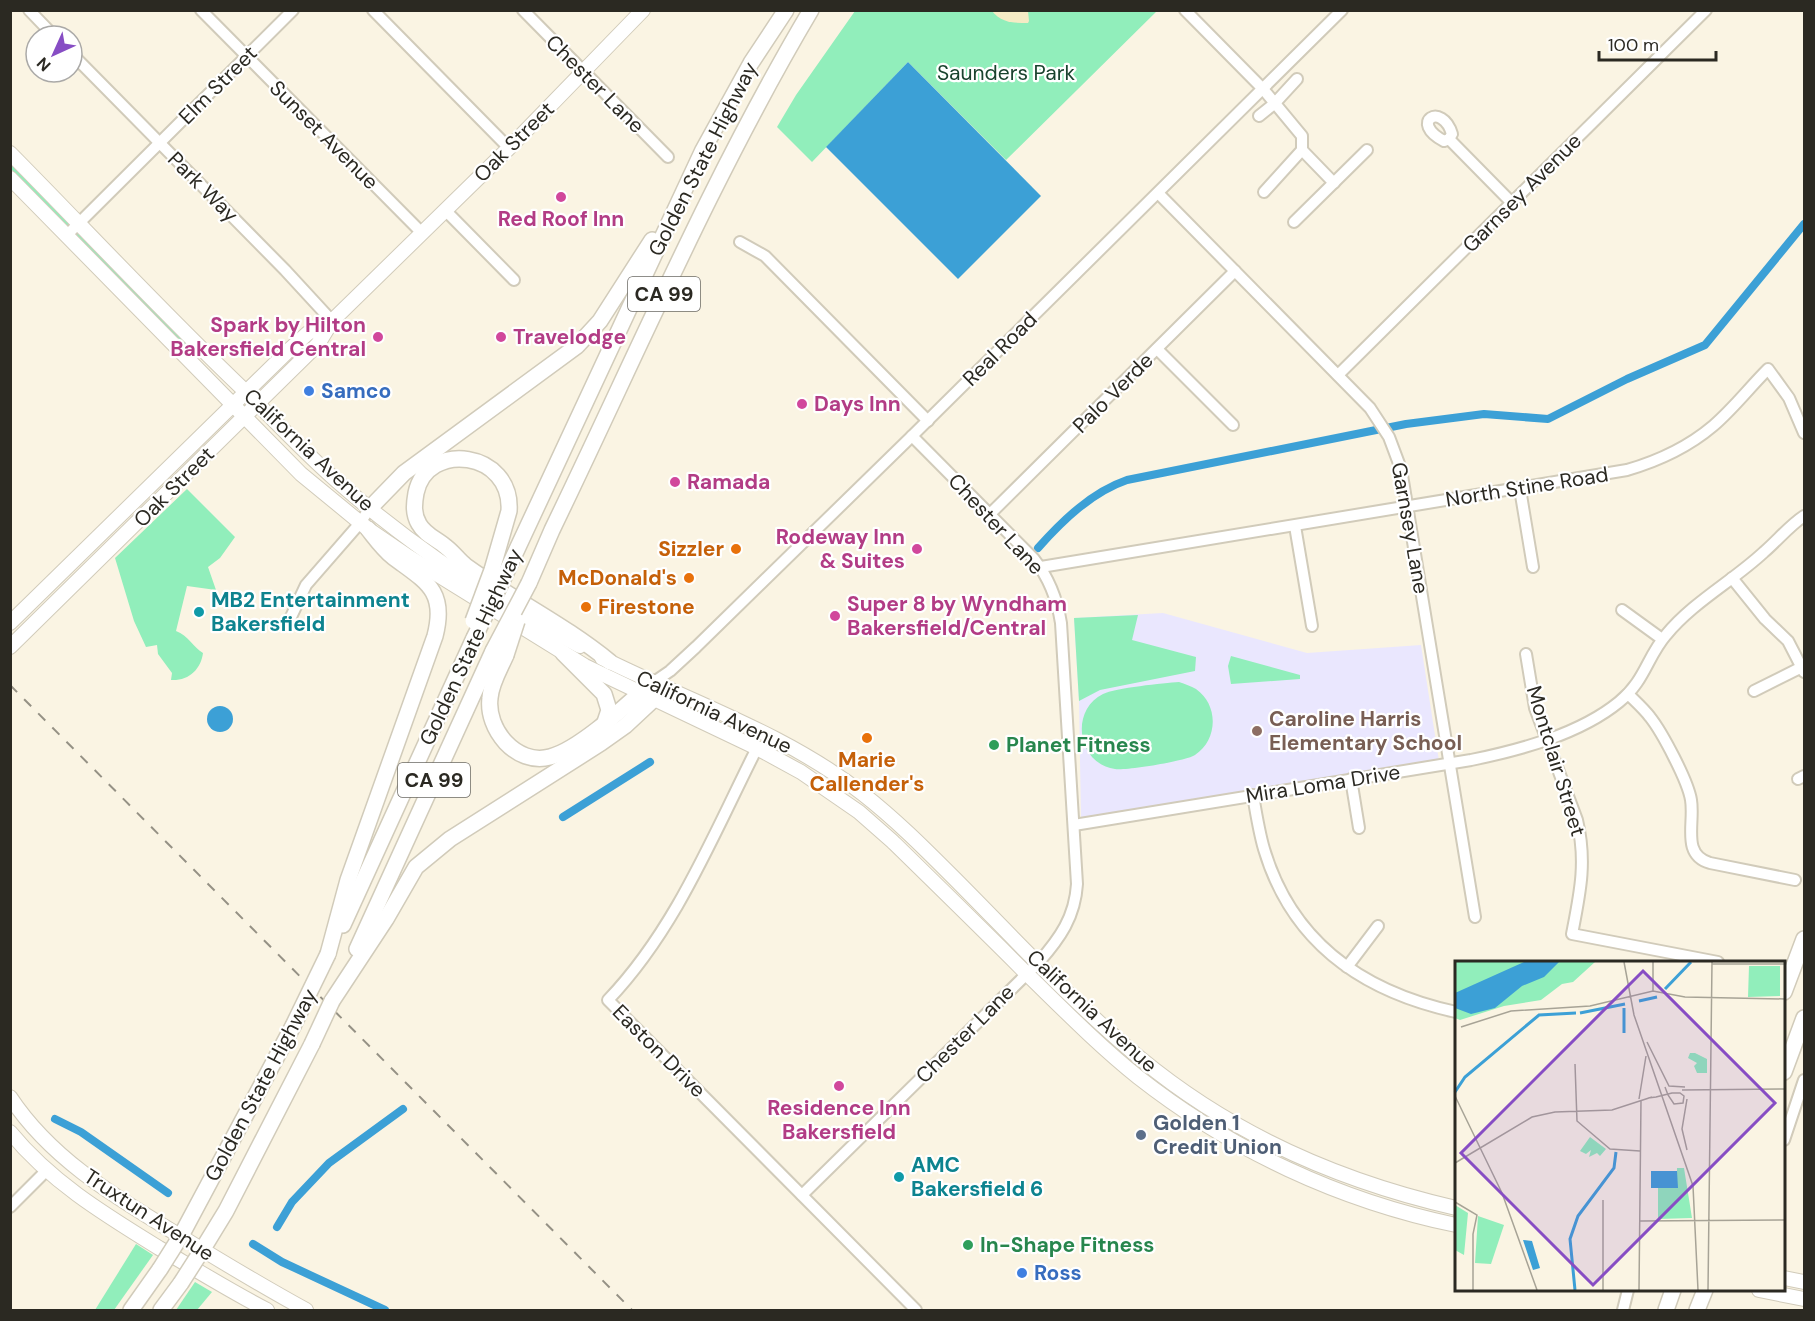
<svg xmlns="http://www.w3.org/2000/svg" width="1815" height="1321" viewBox="0 0 1815 1321" font-family="'DM Sans',sans-serif">
<style>
.education{fill:#eae7fe}
.green{fill:#91eebb}
.sand{fill:#f5ebc5}
.water{fill:#3ca0d6}
.lines{fill:none;stroke-linecap:round;stroke-linejoin:round}
.canal{stroke:#3ca0d6;stroke-width:8}
.minor-casing{stroke:#d1cbba;stroke-width:14}
.major-casing{stroke:#d1cbba;stroke-width:16}
.highway-casing{stroke:#d1cbba;stroke-width:18}
.minor{stroke:#fff;stroke-width:10}
.major{stroke:#fff;stroke-width:14}
.highway{stroke:#fff;stroke-width:15}
.rail{stroke:#959185;stroke-width:2;stroke-dasharray:10 10;stroke-linecap:butt}
.highway-bridge-casing{stroke:#d1cbba;stroke-width:18;stroke-linecap:butt}
.highway-bridge{stroke:#fff;stroke-width:15}
.hotel-dot{fill:#d1479c;stroke:#fff;stroke-width:2}
.shop-dot{fill:#3f7fe0;stroke:#fff;stroke-width:2}
.food-dot{fill:#e8710a;stroke:#fff;stroke-width:2}
.culture-dot{fill:#0f9aa8;stroke:#fff;stroke-width:2}
.education-dot{fill:#8d6e63;stroke:#fff;stroke-width:2}
.leisure-dot{fill:#2e9e5b;stroke:#fff;stroke-width:2}
.service-dot{fill:#5c6f8a;stroke:#fff;stroke-width:2}
.labels{text-anchor:middle;dominant-baseline:central;stroke-width:4.5;stroke-linejoin:round;paint-order:stroke}
.shield{fill:#fff;stroke:#6b6964;stroke-width:1.5}
.shield-label{font-size:20px;font-weight:bold;fill:#2b2922}
.park-label{font-size:21px;fill:#19432e;stroke:#fff}
.street-label{font-size:21px;fill:#2b2922;stroke:#fff}
.hotel-label{font-size:21px;font-weight:bold;fill:#b23c85;stroke:#fff;text-anchor:start}
.shop-label{font-size:21px;font-weight:bold;fill:#366cbe;stroke:#fff;text-anchor:start}
.food-label{font-size:21px;font-weight:bold;fill:#c56008;stroke:#fff;text-anchor:end}
.culture-label{font-size:21px;font-weight:bold;fill:#0d838f;stroke:#fff;text-anchor:start}
.education-label{font-size:21px;font-weight:bold;fill:#785e54;stroke:#fff;text-anchor:start}
.leisure-label{font-size:21px;font-weight:bold;fill:#27864d;stroke:#fff;text-anchor:start}
.service-label{font-size:21px;font-weight:bold;fill:#4e5e75;stroke:#fff;text-anchor:start}
.inset-river{fill:none;stroke:#3ca0d6;stroke-width:3}
.inset-road{fill:none;stroke:#a7a396;stroke-width:1.5}
.view{fill:#874dc4;fill-opacity:0.15;stroke:#874dc4;stroke-width:3}
.inset-edge{fill:none;stroke:#2b2922;stroke-width:3}
</style>
<rect width="100%" height="100%" fill="#faf4e3"/>
<path class="education" d="M1163,613L1307,653L1421,645L1439,761L1081,819L1079,701L1074,618Z"/>
<g class="green">
<path d="M855,11H1157L1006,160L908,62L812,162L777,127L796,95Z"/>
<path d="M10,162L196,351L179,341L11,169Z"/>
<path d="M187,489L235,537L220,558L208,567L216,590L187,586L176,631C188,635 194,648 203,653C201,669 189,681 171,680L172,673L158,654L157,645L146,647L134,621L115,558Z"/>
<path d="M1138,615L1132,640L1196,657L1195,671L1100,690L1079,701L1074,618Z"/>
<path d="M1231,656L1300,675V679L1231,684L1228,666Z"/>
<path d="M1179,682C1185,684 1191,686 1196,689C1219,705 1218,740 1195,755C1186,761 1125,771 1115,769C1078,764 1069,711 1103,694C1115,688 1164,683 1179,682Z"/>
<path d="M136,1244L153,1255L114,1310H95Z"/>
<path d="M195,1282L212,1292L197,1310H176Z"/>
</g>
<path class="sand" d="M992,11H1028L1029,21L1028,23C1014,23 1001,23 992,11Z"/>
<g class="water">
<path d="M908,62L1041,196L958,279L826,147Z"/>
<circle cx="220" cy="719" r="13"/>
</g>
<g class="lines">
<g class="canal">
<path d="M1038,548C1063,520 1092,492 1127,480L1406,424L1484,414L1548,419L1627,379L1705,345L1804,224"/>
<path d="M563,817L650,762"/>
<path d="M55,1119L81,1132L168,1193"/>
<path d="M277,1227L292,1202L329,1163L403,1109"/>
<path d="M253,1244L282,1262L385,1310"/>
</g>
<defs>
<g id="minor">
<path d="M29,10L54,36"/>
<path d="M201,10L422,233"/>
<path d="M373,10L509,148"/>
<path d="M523,10L668,157"/>
<path d="M1185,10L1263,89L1302,136V150L1264,192"/>
<path d="M72,54L285,270L332,321"/>
<path d="M1259,116L1274,104L1297,79"/>
<path d="M1449,139L1452,134C1442,101 1408,122 1444,141L1449,139L1512,203"/>
<path d="M1302,150L1334,183"/>
<path d="M1158,193L1370,408L1389,437L1401,469L1475,917"/>
<path d="M445,210L514,280"/>
<path d="M1294,222L1367,150"/>
<path d="M67,235L293,10"/>
<path d="M740,242L765,256L928,421"/>
<path d="M1157,349L1233,425"/>
<path d="M1338,375L1706,10"/>
<path d="M1520,489L1533,567"/>
<path d="M990,514L1235,271"/>
<path d="M1295,526L1312,626"/>
<path d="M1041,567L1627,470C1658,461 1687,448 1713,426C1733,409 1749,388 1768,369L1789,398L1804,433"/>
<path d="M1732,578L1765,619L1788,641L1804,672"/>
<path d="M1622,610L1662,639"/>
<path d="M290,619L306,585L360,523L370,508"/>
<path d="M1526,654L1535,708L1577,820C1587,862 1580,893 1572,934L1718,962"/>
<path d="M654,682L670,671L696,647L912,436L1342,10"/>
<path d="M1754,691L1802,667"/>
<path d="M1628,694C1635,701 1644,709 1650,717C1662,732 1688,781 1691,800C1695,823 1681,855 1710,863L1795,880"/>
<path d="M757,748C713,835 676,929 608,1000L916,1310"/>
<path d="M1351,779L1359,828"/>
<path d="M1798,779L1804,776"/>
<path d="M1253,795C1256,813 1259,832 1264,849C1292,943 1364,992 1456,1012"/>
<path d="M1074,825L1471,760C1520,750 1580,734 1619,702C1645,681 1647,657 1666,635C1693,602 1733,581 1764,552C1778,540 1789,526 1804,516"/>
<path d="M1347,967L1378,926"/>
<path d="M1784,1140L1804,1080"/>
<path d="M802,1195L1039,962C1060,938 1075,917 1077,884L1061,623C1057,598 1049,578 1034,559L912,436"/>
<path d="M10,1207L46,1171"/>
<path d="M1623,1310L1628,1290"/>
</g>
<g id="major">
<path d="M10,153C89,233 165,315 246,392C276,422 305,453 337,481C410,545 494,601 580,646"/>
<path d="M10,178L301,474L368,529L409,557L585,666L757,748L801,772L859,812L892,841C937,885 981,928 1025,972C1062,1008 1098,1045 1138,1077C1231,1150 1340,1201 1456,1225"/>
<path d="M10,623L288,351L308,333L331,321"/>
<path d="M10,647L318,344L332,321L509,148L643,10"/>
<path d="M602,658C690,702 785,733 863,794C895,819 923,847 951,875C1013,937 1073,1003 1141,1059C1232,1134 1342,1182 1456,1208"/>
<path d="M10,1097C51,1159 114,1196 175,1233C219,1260 262,1286 306,1310"/>
<path d="M10,1132C51,1182 104,1214 159,1248C195,1269 230,1291 267,1310"/>
<path d="M1784,1278L1804,1282"/>
<path d="M1759,1290L1804,1299"/>
</g>
<g id="highway">
<path d="M370,508L404,473L577,346L600,321L652,240"/>
<path d="M492,570L509,511C513,451 427,440 416,493C414,504 413,514 419,524C425,535 437,539 446,547C454,553 459,561 466,566C513,600 565,625 610,662"/>
<path d="M505,575L703,150L751,63L786,10"/>
<path d="M529,583L552,530C636,356 712,177 811,10"/>
<path d="M563,653L604,694L609,710L605,722"/>
<path d="M506,655C500,669 491,683 490,698C486,729 516,766 550,757C577,750 619,712 640,693"/>
<path d="M343,925L474,638"/>
<path d="M357,949L493,651"/>
<path d="M328,954L348,880L435,636C447,590 425,581 393,557C383,549 376,539 368,529"/>
<path d="M1784,992L1804,939"/>
<path d="M332,1001L386,919L416,867L450,839L601,743L625,726L654,699"/>
<path d="M1784,1072L1804,1018"/>
<path d="M182,1234L293,1026"/>
<path d="M204,1247L226,1211L312,1044"/>
<path d="M131,1310L160,1269"/>
<path d="M161,1310L181,1283"/>
<path d="M1666,1310L1673,1290"/>
<path d="M1697,1310L1705,1290"/>
</g>
</defs>
<use href="#minor" class="minor-casing"/>
<use href="#major" class="major-casing"/>
<use href="#highway" class="highway-casing"/>
<use href="#minor" class="minor"/>
<use href="#major" class="major"/>
<use href="#highway" class="highway"/>
<path class="rail" d="M10,685L632,1310"/>
<defs>
<g id="highway-bridge">
<path d="M473,621L492,570"/>
<path d="M474,638L505,575"/>
<path d="M493,651L529,583"/>
<path d="M506,655L517,621"/>
<path d="M293,1026L328,954"/>
<path d="M312,1044L332,1001"/>
<path d="M160,1269L182,1234"/>
<path d="M181,1283L204,1247"/>
</g>
</defs>
<use href="#highway-bridge" class="highway-bridge-casing"/>
<use href="#highway-bridge" class="highway-bridge"/>
</g>
<g class="hotel-dot">
<circle cx="561" cy="197" r="6"/>
<circle cx="378" cy="337" r="6"/>
<circle cx="501" cy="337" r="6"/>
<circle cx="802" cy="404" r="6"/>
<circle cx="675" cy="482" r="6"/>
<circle cx="917" cy="549" r="6"/>
<circle cx="835" cy="616" r="6"/>
<circle cx="839" cy="1086" r="6"/>
</g>
<g class="shop-dot">
<circle cx="309" cy="391" r="6"/>
<circle cx="1022" cy="1273" r="6"/>
</g>
<g class="food-dot">
<circle cx="736" cy="549" r="6"/>
<circle cx="689" cy="578" r="6"/>
<circle cx="586" cy="607" r="6"/>
<circle cx="867" cy="738" r="6"/>
</g>
<g class="culture-dot">
<circle cx="199" cy="612" r="6"/>
<circle cx="899" cy="1177" r="6"/>
</g>
<circle class="education-dot" cx="1257" cy="731" r="6"/>
<g class="leisure-dot">
<circle cx="994" cy="745" r="6"/>
<circle cx="968" cy="1245" r="6"/>
</g>
<circle class="service-dot" cx="1141" cy="1135" r="6"/>
<g class="labels">
<g class="shield">
<rect x="628" y="277" width="72" height="34" rx="4.5"/>
<rect x="398" y="763" width="72" height="34" rx="4.5"/>
</g>
<g class="shield-label">
<text x="664" y="294">CA 99</text>
<text x="434" y="780">CA 99</text>
</g>
<g class="park-label">
<text x="1006" y="73">Saunders Park</text>
</g>
<g class="street-label">
<text transform="translate(595 84) rotate(45)">Chester Lane</text>
<text transform="translate(218 85) rotate(-45)">Elm Street</text>
<text transform="translate(324 135) rotate(45)">Sunset Avenue</text>
<text transform="translate(514 142) rotate(-45)">Oak Street</text>
<text transform="translate(703 159) rotate(-63)">Golden State Highway</text>
<text transform="translate(203 187) rotate(45)">Park Way</text>
<text transform="translate(1522 193) rotate(-45)">Garnsey Avenue</text>
<text transform="translate(1000 349) rotate(-45)">Real Road</text>
<text transform="translate(1113 393) rotate(-45)">Palo Verde</text>
<text transform="translate(309 450) rotate(43)">California Avenue</text>
<text transform="translate(174 487) rotate(-45)">Oak Street</text>
<text transform="translate(1527 487) rotate(-9)">North Stine Road</text>
<text transform="translate(996 524) rotate(47)">Chester Lane</text>
<text transform="translate(1410 528) rotate(80)">Garnsey Lane</text>
<text transform="translate(471 647) rotate(-65)">Golden State Highway</text>
<text transform="translate(714 712) rotate(25)">California Avenue</text>
<text transform="translate(1556 761) rotate(73)">Montclair Street</text>
<text transform="translate(1323 784) rotate(-9)">Mira Loma Drive</text>
<text transform="translate(1092 1011) rotate(43)">California Avenue</text>
<text transform="translate(965 1034) rotate(-45)">Chester Lane</text>
<text transform="translate(659 1051) rotate(45)">Easton Drive</text>
<text transform="translate(261 1085) rotate(-62)">Golden State Highway</text>
<text transform="translate(149 1215) rotate(33)">Truxtun Avenue</text>
</g>
<g class="hotel-label">
<text x="561" y="219" text-anchor="middle">Red Roof Inn</text>
<text x="366" y="325" text-anchor="end">Spark by Hilton<tspan x="366" dy="24">Bakersfield Central</tspan></text>
<text x="513" y="337">Travelodge</text>
<text x="814" y="404">Days Inn</text>
<text x="687" y="482">Ramada</text>
<text x="905" y="537" text-anchor="end">Rodeway Inn<tspan x="905" dy="24">&amp; Suites</tspan></text>
<text x="847" y="604">Super 8 by Wyndham<tspan x="847" dy="24">Bakersfield/Central</tspan></text>
<text x="839" y="1108" text-anchor="middle">Residence Inn<tspan x="839" dy="24">Bakersfield</tspan></text>
</g>
<g class="shop-label">
<text x="321" y="391">Samco</text>
<text x="1034" y="1273">Ross</text>
</g>
<g class="food-label">
<text x="724" y="549">Sizzler</text>
<text x="677" y="578">McDonald's</text>
<text x="598" y="607" text-anchor="start">Firestone</text>
<text x="867" y="760" text-anchor="middle">Marie<tspan x="867" dy="24">Callender's</tspan></text>
</g>
<g class="culture-label">
<text x="211" y="600">MB2 Entertainment<tspan x="211" dy="24">Bakersfield</tspan></text>
<text x="911" y="1165">AMC<tspan x="911" dy="24">Bakersfield 6</tspan></text>
</g>
<g class="education-label">
<text x="1269" y="719">Caroline Harris<tspan x="1269" dy="24">Elementary School</tspan></text>
</g>
<g class="leisure-label">
<text x="1006" y="745">Planet Fitness</text>
<text x="980" y="1245">In-Shape Fitness</text>
</g>
<g class="service-label">
<text x="1153" y="1123">Golden 1<tspan x="1153" dy="24">Credit Union</tspan></text>
</g>
</g>
<g transform="translate(1455 961)">
<rect width="330" height="330" fill="#faf4e3"/>
<path d="M0,1H140L118,21L107,23L86,39L49,45L5,59L0,57ZM294,5H325V35L293,36ZM240,92L252,98V112H242L239,105L242,102L233,97L235,92ZM135,176L151,188L145,195L142,192L134,196L136,189L131,193L125,190ZM222,207H229L237,257L203,258V227H222ZM0,244L13,252L9,294L0,289ZM23,255L49,264L36,303L20,302Z" fill="#91eebb"/>
<path d="M69,1H104L89,16L67,25L40,47L16,53L0,47V32ZM196,210H222L223,227H196ZM68,279L77,280L85,307L78,309Z" fill="#3ca0d6"/>
<path class="inset-river" d="M210,28L236,1M184,40L202,36M125,52L170,43M169,72V47M0,131L10,116L84,54L121,52M120,329L115,278L123,255L159,207L161,191"/>
<path class="inset-road" d="M169,1L179,54L238,225L243,329M257,3H330M198,30V1M6,66L56,50L135,45L198,30L230,36L330,38M192,81L214,125L230,126M120,103L122,160L155,188L185,190M227,129L330,128M0,135L47,232L82,329M193,137L201,136L217,132H225L229,135L228,142L219,143L213,134L210,126M184,138L191,95M232,138L227,168L232,189M0,202L77,156L100,151L157,149L197,136M0,241L22,254L18,273V329M185,260L330,259M148,329V239M184,329L186,139M253,329L257,1"/>
<path class="view" d="M188,10L320,142L138,324L6,192Z"/>
<rect width="330" height="330" class="inset-edge"/>
</g>
<rect width="1815" height="1321" fill="none" stroke="#2b2922" stroke-width="24"/>
<g transform="translate(54 54) rotate(225)"><circle r="28" fill="#ffffff" stroke="#aaa9a7" stroke-width="1.5"/>
<path d="M0-4.5L10 22L0 15L-10 22Z" fill="#874dc4"/>
<text y="-9" font-size="16" font-weight="bold" text-anchor="middle" fill="#2b2922">N</text>
</g>
<path d="M1599 51v9h117v-9" fill="none" stroke="#2b2922" stroke-width="3"/>
<text x="1608" y="51" font-size="18" fill="#2b2922" stroke="#ffffff" stroke-width="4.5" paint-order="stroke">100 m</text>
</svg>
